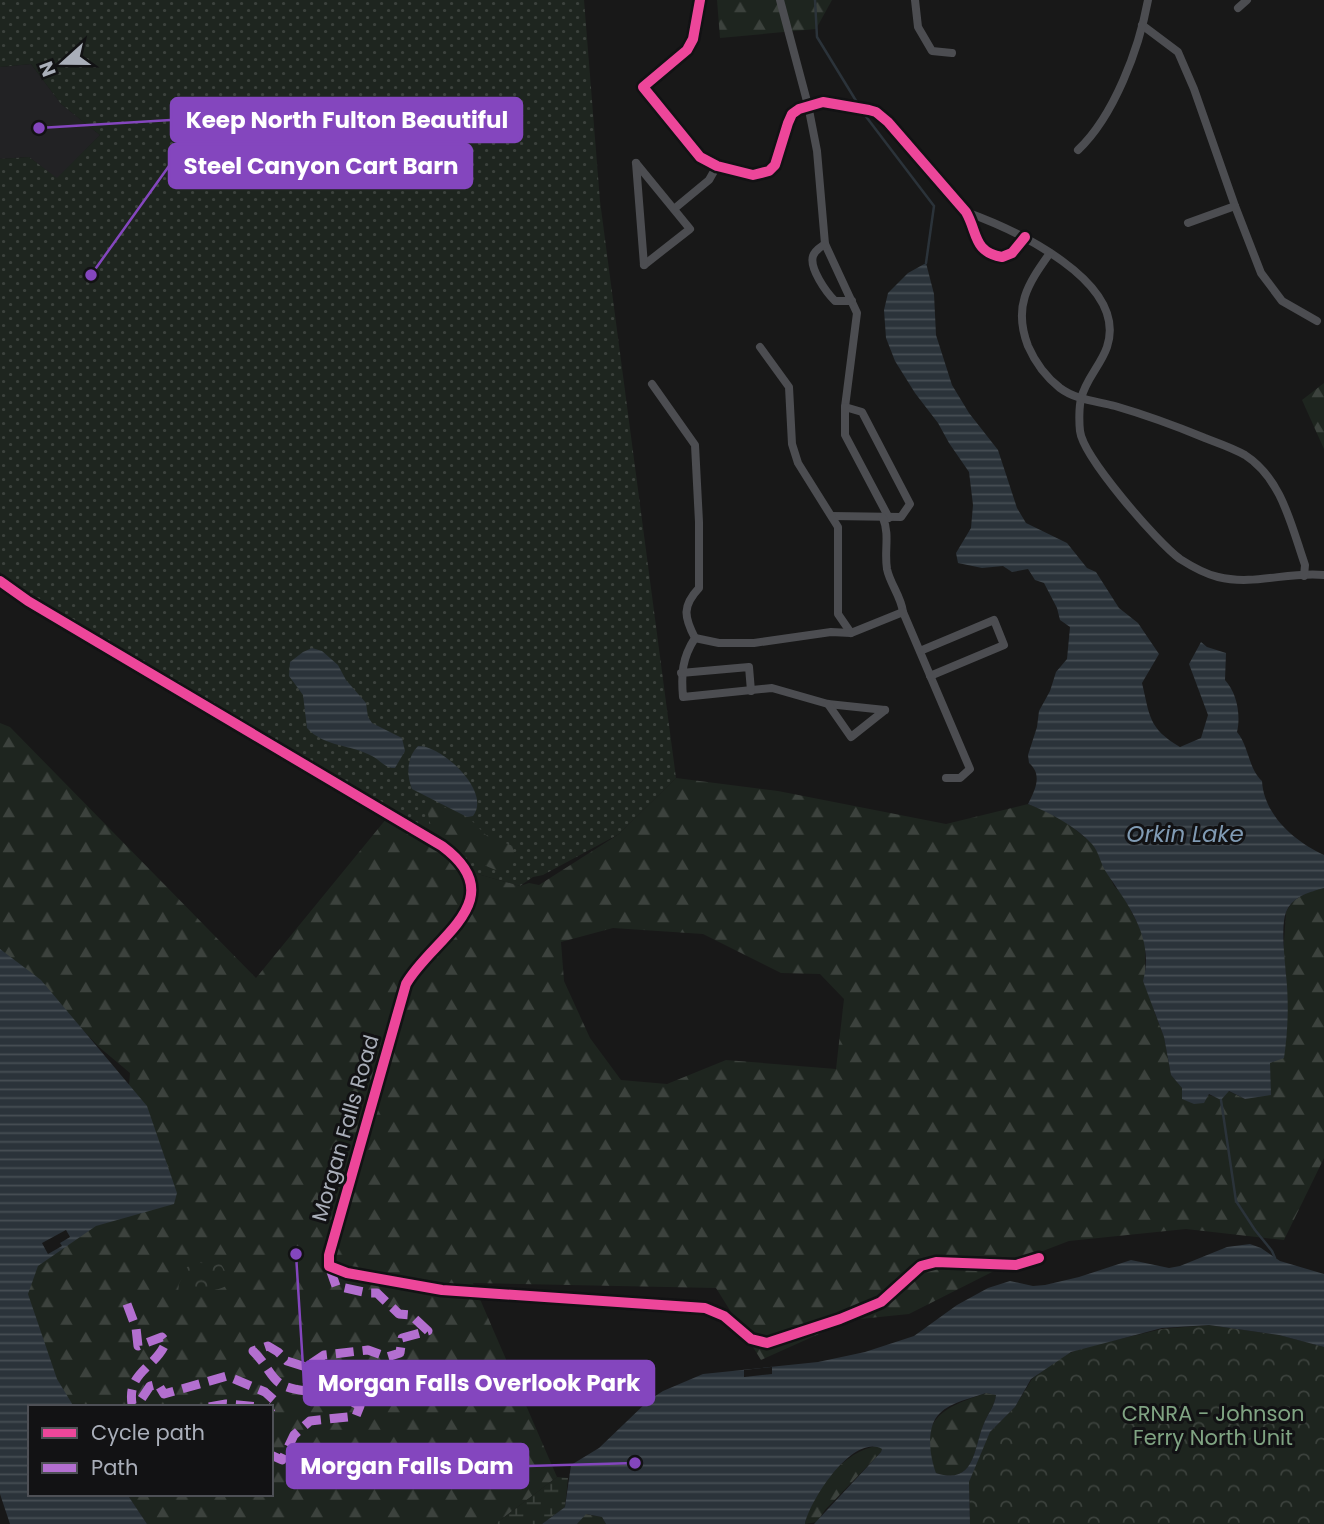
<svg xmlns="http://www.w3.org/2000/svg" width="1324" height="1524" viewBox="0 0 1324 1524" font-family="Poppins,sans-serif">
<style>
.built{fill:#222224}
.grass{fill:url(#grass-dots)}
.forest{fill:url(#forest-firs);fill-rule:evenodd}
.wetland{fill:url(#wetland-marsh)}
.park{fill:url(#park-crowns)}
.water{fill:url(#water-rules);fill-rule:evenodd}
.pier{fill:#181818}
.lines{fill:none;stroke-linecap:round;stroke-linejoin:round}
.stream{stroke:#2b333a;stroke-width:2.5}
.minor{stroke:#4c4d51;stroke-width:8}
.quiet{stroke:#b36fd0;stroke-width:9;stroke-dasharray:18 9;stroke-linecap:butt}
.cycleway-casing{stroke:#121214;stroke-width:15}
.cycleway{stroke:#ed469a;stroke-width:10}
.labels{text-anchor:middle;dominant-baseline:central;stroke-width:6;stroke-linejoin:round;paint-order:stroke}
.street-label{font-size:21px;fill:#a9aeb9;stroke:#121214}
.park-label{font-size:21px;fill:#80a483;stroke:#121214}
.water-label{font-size:23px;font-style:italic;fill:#809bb4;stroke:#121214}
.leader{fill:none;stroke:#8446be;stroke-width:2.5}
.callout-dot{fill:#8446be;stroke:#121214;stroke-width:2.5}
.callout{fill:#8446be;stroke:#8446be;stroke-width:2.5}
.callout-label{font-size:23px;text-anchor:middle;font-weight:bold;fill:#fff}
</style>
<defs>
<pattern id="grass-dots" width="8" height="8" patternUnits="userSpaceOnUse" patternTransform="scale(1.75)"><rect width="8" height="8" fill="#1e251f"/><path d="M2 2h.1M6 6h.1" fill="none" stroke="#3c423d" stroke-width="1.8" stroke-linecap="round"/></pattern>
<pattern id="forest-firs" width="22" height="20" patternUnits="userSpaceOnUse" patternTransform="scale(1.75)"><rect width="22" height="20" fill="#1e251f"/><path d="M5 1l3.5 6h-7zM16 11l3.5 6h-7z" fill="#3c423d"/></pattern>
<pattern id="wetland-marsh" width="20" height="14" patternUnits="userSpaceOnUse" patternTransform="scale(1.75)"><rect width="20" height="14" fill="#1e251f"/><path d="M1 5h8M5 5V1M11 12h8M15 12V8" fill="none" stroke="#3c423d"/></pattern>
<pattern id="park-crowns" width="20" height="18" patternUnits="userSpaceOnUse" patternTransform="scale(1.75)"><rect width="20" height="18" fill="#1e251f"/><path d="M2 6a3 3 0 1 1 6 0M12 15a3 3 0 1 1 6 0" fill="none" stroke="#3c423d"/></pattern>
<pattern id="water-rules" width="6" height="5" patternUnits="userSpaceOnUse" patternTransform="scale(1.75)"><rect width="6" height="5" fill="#2b333a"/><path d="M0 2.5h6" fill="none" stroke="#474e54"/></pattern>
</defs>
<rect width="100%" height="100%" fill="#181818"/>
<path class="built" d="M31,64L61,104L100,135L57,179L29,157L0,159V67Z"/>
<path class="grass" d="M0,0H584L600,201L676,778L619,834L543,875L533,877L520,886L467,871L439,843L6,579L0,572V159L29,157L57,178L100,135L61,104L31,64L0,67Z"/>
<g class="forest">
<path d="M717,0H832L816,29L720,38Z"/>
<path d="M1324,383V449L1302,400Z"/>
<path d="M0,723L10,727L256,978L391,813L439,843L467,871L520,886L529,883L539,885L619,834L676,778L778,791L946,824L1028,804L1060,817L1094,845L1114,886L1122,894L1141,930L1145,941V972L1154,1011L1164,1037L1171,1075L1182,1088L1216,1097L1228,1091L1245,1099L1255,1096L1270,1063L1286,974L1283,956L1286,912L1293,901L1308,892L1324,888V1158L1284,1240L1186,1229L1069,1241L1006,1265L909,1314L850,1320L761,1360L716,1288L473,1283L557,1477L495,1524H147L127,1494H271V1407H53L4,1304L127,1107L130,1073L99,1047L60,1006L0,950ZM613,928L703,934L781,973L820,974L844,999L836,1069L726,1060L667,1084L621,1080L590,1038L564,981L561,942Z"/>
<path d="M431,801L471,820L487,836L513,846L515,861L498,871L460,855L433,835L426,806Z"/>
<path d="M986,1393L996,1395C995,1405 989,1411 985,1421C973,1446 977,1486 936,1473C916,1419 942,1408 986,1393Z"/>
<path d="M878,1446L882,1449L881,1452L825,1510L817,1522L805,1524C811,1493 845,1449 878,1446Z"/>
<path d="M585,1514L602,1517L606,1524H577Z"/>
</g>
<path class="wetland" d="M557,1477L568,1478L565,1507L542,1524H495Z"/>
<g class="park">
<path d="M200,1263L221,1264L227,1274L226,1286C218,1291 187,1295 178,1293L179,1284L187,1267Z"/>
<path d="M1209,1325L1279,1335L1324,1347V1524H970L969,1482L979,1453L990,1432L1015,1407L1032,1379L1060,1357L1082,1348L1162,1329Z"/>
</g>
<g class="water">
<path d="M926,263L934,294L936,335L952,385L969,413L998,450L1017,508L1026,523L1067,543L1087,568L1096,572L1119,608L1138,623L1159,654L1142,683C1150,716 1148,728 1180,747L1201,738L1208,715L1189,664L1201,642L1207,647L1226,653L1225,680C1237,693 1241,715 1237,732C1249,746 1248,768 1262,781C1264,815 1294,841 1324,855V888C1310,892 1294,896 1287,910C1280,923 1285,960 1286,975C1289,1002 1288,1031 1284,1058L1270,1063L1271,1095L1245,1099L1229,1091L1221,1100L1209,1094L1204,1103L1194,1104L1182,1099V1088L1171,1075L1164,1037L1143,981C1155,938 1128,905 1106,872C1101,865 1099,852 1092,844C1074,825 1052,814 1028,804C1035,790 1043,775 1029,763L1028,755L1037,727L1039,711L1050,691L1056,672L1067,659L1070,627L1060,620L1057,608L1044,583L1035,580L1028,569L1012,572L1003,566L982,568L958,563L956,553L971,528L973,505L969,472L949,443L938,423L915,393L895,361L886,338L884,310L888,293L908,273Z"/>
<path d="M312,648L322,651L338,665L346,680L366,703L368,717L372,723L402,738L405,751L395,768C386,769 380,760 372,756C350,744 324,747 307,728L303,695L289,676L290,662L303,652Z"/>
<path d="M418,746C442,745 492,792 473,816L467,817L412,789C406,774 407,757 418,746Z"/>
<path d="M0,949L41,980L147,1106L177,1193L174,1204L96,1226L38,1266L28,1294L57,1379L74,1407H30V1494H127L147,1524H10L0,1494Z"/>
<path d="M1250,1244L1261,1248L1280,1261L1324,1274V1347L1279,1335L1209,1325L1162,1328L1071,1352L1031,1379L1015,1407L990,1432L969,1482L970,1524H814L881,1452L882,1449C853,1433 810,1500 805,1524H606L602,1517L586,1514L577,1524H542L565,1507L571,1465L599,1448L649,1400L663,1391L703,1374L818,1362L865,1352L914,1336L957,1305L988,1288L1010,1281L1033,1286L1045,1285L1079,1277L1131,1260L1169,1268L1180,1266L1227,1247ZM986,1393L996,1395C995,1405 989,1412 985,1421C973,1446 977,1486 936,1473C930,1457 925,1427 940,1413C951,1402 972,1398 986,1393Z"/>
</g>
<g class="pier">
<path d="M66,1230L70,1237L60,1243L62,1246L48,1254L42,1243Z"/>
<path d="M772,1367V1374L744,1377V1370Z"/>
</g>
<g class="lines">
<g class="stream">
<path d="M815,0L817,37L858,104"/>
<path d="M861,110L934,206L926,263"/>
<path d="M1221,1100L1236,1201L1255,1230L1272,1251L1275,1258"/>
</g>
<g class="minor">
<path d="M700,0L693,39L687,50L643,87L700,157L717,166L753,175L769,171L775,165L788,123L792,114L799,109L823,102L869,110L876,112L888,122L966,212C978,233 973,252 1002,257L1012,253L1025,237"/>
<path d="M780,0L808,105L817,151L825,244L857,313L845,407L862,412L910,504L901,517L832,516"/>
<path d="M915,0L918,27L932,51L952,53"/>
<path d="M1238,8L1247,0"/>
<path d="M1142,25L1178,52L1194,89L1235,206L1261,273L1282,301L1317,321"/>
<path d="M1078,150C1114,116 1139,49 1148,0"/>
<path d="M636,163L690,229L644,265"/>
<path d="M636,163L644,265"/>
<path d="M674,209L709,180L717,166"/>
<path d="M966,212C1013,229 1129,281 1107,347C1101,365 1085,380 1081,399C1079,407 1079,422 1080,431C1083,457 1157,542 1180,559C1191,566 1205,574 1218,577C1254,586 1289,571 1324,575"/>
<path d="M1188,223L1235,206"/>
<path d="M825,244C821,247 815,250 813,256C809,268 826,292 835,301H852"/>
<path d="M1050,253C1027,285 1013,307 1028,346C1035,362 1046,377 1060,388C1076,400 1096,401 1115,406C1146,415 1176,426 1205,438C1218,443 1233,448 1245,455C1282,479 1291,525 1305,565L1304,576"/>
<path d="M760,347L789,387L792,444L798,463L838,527V614L851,633"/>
<path d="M652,384L695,445L699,522V588C682,606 684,617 695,638C682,658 681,674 683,697L772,688L828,704L885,710"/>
<path d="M845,407V435L889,518"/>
<path d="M883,518C890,535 884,551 887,569C890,584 901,596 903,612L970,769L960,778H946"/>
<path d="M0,581L28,601L442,846C515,900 432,938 406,984L329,1255V1266L347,1273L442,1290L705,1308L724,1316L751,1339L767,1343L840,1319L881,1302L921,1266L936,1262L1016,1265L1039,1258"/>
<path d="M695,638L719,643H754L831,632L851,633L903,612"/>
<path d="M920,651L994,620L1004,645L930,676"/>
<path d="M681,673L749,667L751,691"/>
<path d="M828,704L851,737L885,710"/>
</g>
<g class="quiet">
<path d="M127,1304L136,1328L138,1346L162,1337L166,1342C156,1368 127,1371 132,1404H138L150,1386L158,1384L164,1394L227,1376L265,1392L274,1400L275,1405L271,1408"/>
<path d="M209,1407L226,1404L261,1407"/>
<path d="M271,1455L282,1460L294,1435L310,1421L356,1416L360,1406L341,1396L361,1390L377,1394L380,1391C374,1376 345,1367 330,1373C323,1376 315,1387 308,1391C269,1388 276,1374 253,1351L268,1346L278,1352L287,1361L306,1367L324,1355L368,1350L387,1357L400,1353L402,1338L428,1331L411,1315L399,1314L377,1293H368L336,1286L329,1266"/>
</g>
<defs>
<g id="cycleway">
<path d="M700,0L693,39L687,50L643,87L700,157L717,166L753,175L769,171L775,165L788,123L792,114L799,109L823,102L869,110L876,112L888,122L966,212C978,233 973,252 1002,257L1012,253L1025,237"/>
<path d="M0,581L28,601L442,846C515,900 432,938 406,984L329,1255V1266L347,1273L442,1290L705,1308L724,1316L751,1339L767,1343L840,1319L881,1302L921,1266L936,1262L1016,1265L1039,1258"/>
</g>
</defs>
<use href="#cycleway" class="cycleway-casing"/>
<use href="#cycleway" class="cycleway"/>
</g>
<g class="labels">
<g class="street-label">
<text transform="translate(345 1128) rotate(-74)">Morgan Falls Road</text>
</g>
<g class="park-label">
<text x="1213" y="1413">CRNRA - Johnson<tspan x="1213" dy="24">Ferry North Unit</tspan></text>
</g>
<g class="water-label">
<text x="1185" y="834">Orkin Lake</text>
</g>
</g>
<path class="leader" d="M39 128L171 120M91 275L169 166M296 1254L304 1383M635 1463L528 1466"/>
<g class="callout-dot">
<circle cx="39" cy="128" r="7"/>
<circle cx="91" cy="275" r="7"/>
<circle cx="296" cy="1254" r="7"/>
<circle cx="635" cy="1463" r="7"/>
</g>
<g class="callout">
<rect x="171" y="98" width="351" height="44" rx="7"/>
<rect x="169" y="144" width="303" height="44" rx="7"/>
<rect x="304" y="1361" width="350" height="44" rx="7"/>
<rect x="287" y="1444" width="241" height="44" rx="7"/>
</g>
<g class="callout-label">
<text x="347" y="128">Keep North Fulton Beautiful</text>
<text x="321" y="174">Steel Canyon Cart Barn</text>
<text x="479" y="1391">Morgan Falls Overlook Park</text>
<text x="407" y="1474">Morgan Falls Dam</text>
</g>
<rect x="28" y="1405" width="245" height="91" fill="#121214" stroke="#4e5056" stroke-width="2"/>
<rect x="42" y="1428" width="35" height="10" fill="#ed469a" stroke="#4e5056" stroke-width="2"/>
<text x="91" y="1440" font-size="21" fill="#a9aeb9">Cycle path</text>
<rect x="42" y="1463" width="35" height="10" fill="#b36fd0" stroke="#4e5056" stroke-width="2"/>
<text x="91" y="1475" font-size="21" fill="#a9aeb9">Path</text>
<g transform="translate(63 63) rotate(249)" stroke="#121214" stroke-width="5" paint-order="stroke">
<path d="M0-5L12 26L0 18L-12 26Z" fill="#a9aeb9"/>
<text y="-10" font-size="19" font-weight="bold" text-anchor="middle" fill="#a9aeb9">N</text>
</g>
</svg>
